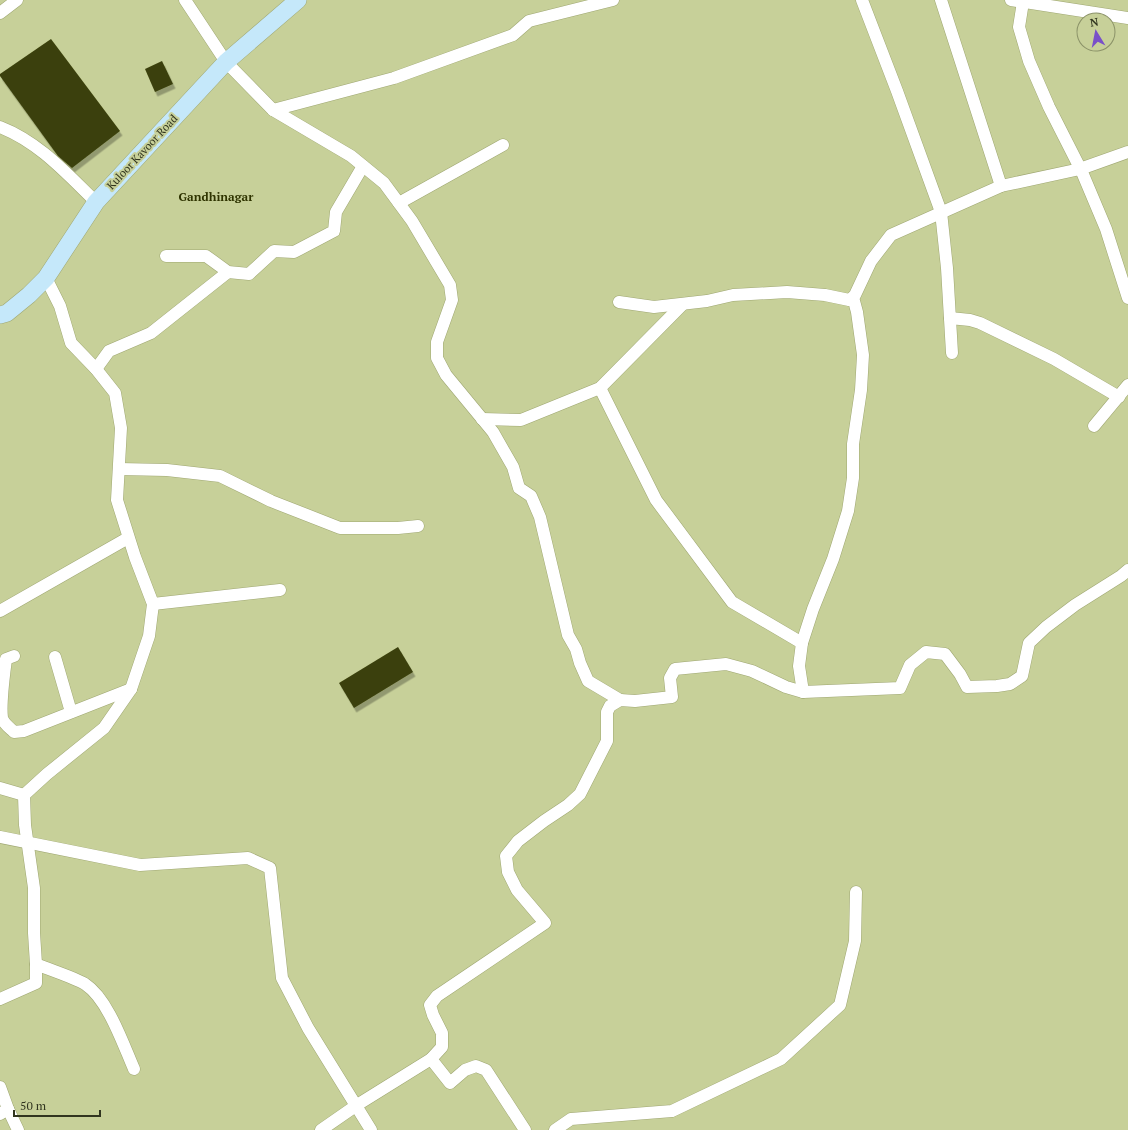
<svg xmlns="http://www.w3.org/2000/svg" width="1128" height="1130" viewBox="0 0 1128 1130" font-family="'PT Serif',serif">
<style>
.building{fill:#3b400b;filter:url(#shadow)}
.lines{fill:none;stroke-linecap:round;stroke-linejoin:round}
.minor-casing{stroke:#9fa772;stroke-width:13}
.secondary-casing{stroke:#9fa772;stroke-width:18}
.minor{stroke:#fff;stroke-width:12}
.secondary{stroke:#c5e8fa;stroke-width:17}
.labels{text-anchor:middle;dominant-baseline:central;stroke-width:4;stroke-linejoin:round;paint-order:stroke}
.street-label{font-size:11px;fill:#31351f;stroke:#c7d099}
.neighbourhood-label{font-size:12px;font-weight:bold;fill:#2f3400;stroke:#c7d099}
</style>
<defs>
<filter id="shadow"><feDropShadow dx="2.5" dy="4.5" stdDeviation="0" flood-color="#0004"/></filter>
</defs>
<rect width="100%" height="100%" fill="#c7d099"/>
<g class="building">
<path d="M51,39L120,131L72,168L58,156L0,76V74Z"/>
<path d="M162,61L173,84L155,92L145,69Z"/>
<path d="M398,647L413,672L354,708L339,683Z"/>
</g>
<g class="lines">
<defs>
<g id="minor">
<path d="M185,0L226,62L273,110L394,78L513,35L529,21L613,0"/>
<path d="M862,0L897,91L941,212L947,268L952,353"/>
<path d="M941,0L1001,186"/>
<path d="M1011,0L1128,18"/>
<path d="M1023,2L1019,27L1029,61L1049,107L1082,172L1106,229L1128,298"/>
<path d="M0,13L17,0"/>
<path d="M273,110L351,156L384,183L412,221L450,285L452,300L437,342V358L446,375L493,432L513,467L519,488L531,496L540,517L568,635L576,649L580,663L588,681L620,700"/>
<path d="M0,127C39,142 67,174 96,202"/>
<path d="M399,203L503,145"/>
<path d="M166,256H206L228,272L249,274L274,251L294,252L334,231L336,212L363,166"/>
<path d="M850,300L855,295L871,261L891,235L1001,186L1080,169L1128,152"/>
<path d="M619,302L654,307L707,301L733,295L787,292L825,295L854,301L857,312L863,355L861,390L853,444V478L848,511L833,559L813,609L802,643L799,666L803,692"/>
<path d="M950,318L970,320L980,323L1054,359L1119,397"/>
<path d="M96,369L109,351L151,333L228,272"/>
<path d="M600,388L656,500L732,602L802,643"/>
<path d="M482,419L521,420L600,388L683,304"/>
<path d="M1094,426L1128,385"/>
<path d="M119,469L167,470L220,476L271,501L340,528H398L418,526"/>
<path d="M153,604L280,590"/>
<path d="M0,611L128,538"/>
<path d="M14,656L6,659C4,675 0,703 2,718C4,724 10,728 14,732L24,731L131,689"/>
<path d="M55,657L71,712"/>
<path d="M0,788L24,795"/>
<path d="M0,837L140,865L248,858L270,868L282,978L308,1028L371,1130"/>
<path d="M36,964C50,970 73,977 85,984C108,999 123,1044 134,1069"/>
<path d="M0,999L36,983V964L34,933V888L25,825L24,795L47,774L104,728L131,689L149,636L153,604L135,557L117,500L121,428L115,393L96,369L71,343L60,306L46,278"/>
<path d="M431,1059L450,1083L465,1070L476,1066L486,1070L525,1130"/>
<path d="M0,1087L8,1109L0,1114"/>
<path d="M8,1109L18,1130"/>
<path d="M321,1130L357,1105L431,1059L442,1047V1033L433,1015L430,1005L437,996L545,923L517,890L508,872L506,856L518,841L544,821L568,805L580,794L607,741V712L610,706L620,700L635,701L672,697L670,678L675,669L726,664L752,671L786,687L803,692L900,688L910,665L926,652L945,654L960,674L967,687L997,686L1010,684L1022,676L1029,643L1046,627L1075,605L1121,576L1128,570"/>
<path d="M555,1130L571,1119L672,1111L781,1059L840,1005L855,941L856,892"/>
</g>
<path id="secondary" d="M0,315L7,313L29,295L46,278L96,202L226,62L298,0"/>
</defs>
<use href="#minor" class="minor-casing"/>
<use href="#secondary" class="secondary-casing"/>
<use href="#minor" class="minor"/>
<use href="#secondary" class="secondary"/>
</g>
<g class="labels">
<g class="street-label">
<text transform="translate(142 152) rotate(-47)">Kuloor Kavoor Road</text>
</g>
<g class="neighbourhood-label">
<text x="216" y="196">Gandhinagar</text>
</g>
</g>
<g transform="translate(1096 32) rotate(350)"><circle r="19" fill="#c7d099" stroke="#8b9268"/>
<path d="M0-3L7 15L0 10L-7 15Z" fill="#7950c9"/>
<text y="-6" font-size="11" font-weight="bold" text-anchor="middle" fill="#31351f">N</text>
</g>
<path d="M14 1110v6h86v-6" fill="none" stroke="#31351f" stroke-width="2"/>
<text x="20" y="1110" font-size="12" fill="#31351f" stroke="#c7d099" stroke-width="3" paint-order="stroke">50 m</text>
</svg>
